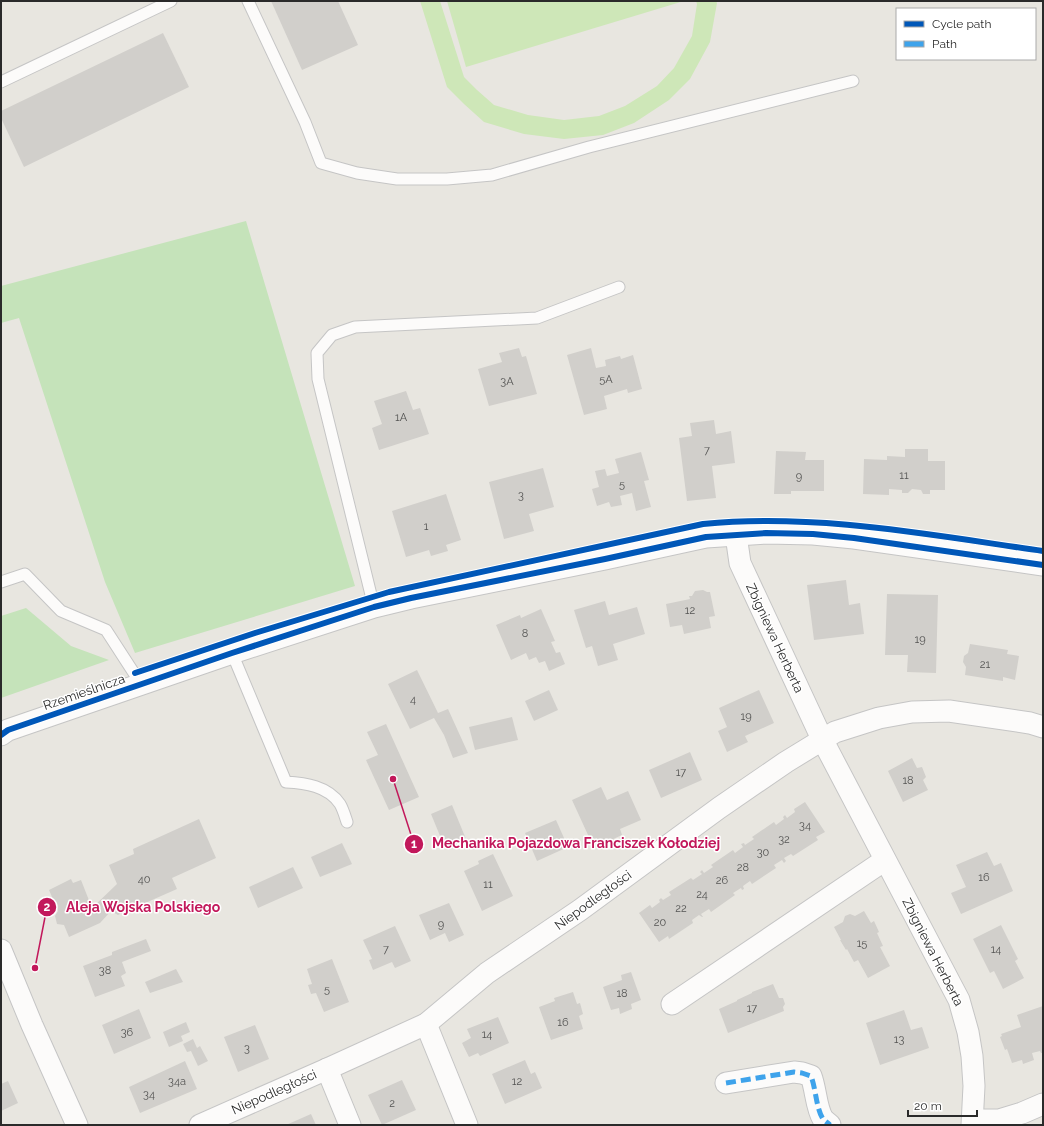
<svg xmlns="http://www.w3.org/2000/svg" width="1044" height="1126" viewBox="0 0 1044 1126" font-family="Raleway,sans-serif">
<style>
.green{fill:#c5e3ba}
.pitch{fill:#cee7b8}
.building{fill:#d1cfcb}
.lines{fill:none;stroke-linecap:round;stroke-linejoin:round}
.lane-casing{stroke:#c5c5c5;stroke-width:13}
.street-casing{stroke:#c5c5c5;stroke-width:23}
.lane{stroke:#fcfbfa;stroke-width:11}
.street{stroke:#fcfbfa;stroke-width:21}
.quiet{stroke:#3ea3eb;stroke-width:5;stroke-dasharray:10 5;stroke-linecap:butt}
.cycleway-casing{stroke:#fff;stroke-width:8}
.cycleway{stroke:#0057b8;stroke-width:6}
.labels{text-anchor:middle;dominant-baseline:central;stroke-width:3;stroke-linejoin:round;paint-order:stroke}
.number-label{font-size:11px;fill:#545453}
.street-label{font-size:13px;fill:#2a2a2a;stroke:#fff}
.leader{fill:none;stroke:#c2185b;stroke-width:1.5}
.callout-dot{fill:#c2185b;stroke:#fff;stroke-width:1.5}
.mark-label{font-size:12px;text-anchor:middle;font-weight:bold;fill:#fff}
.callout-label{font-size:14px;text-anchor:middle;font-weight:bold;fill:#c2185b;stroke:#fff;stroke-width:3;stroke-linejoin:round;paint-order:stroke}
</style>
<rect width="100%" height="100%" fill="#e8e6e0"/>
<g class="green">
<path d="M246,221L355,586L135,653L105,582L19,318L1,323V286Z"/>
<path d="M26,608L71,646L109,660L1,698V616Z"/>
</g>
<g class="pitch">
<path d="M420,1H440L464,77L477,90L494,105L528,115L564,120L599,116L625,106L657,86L674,68L692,36L697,4L696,1H716L717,3L710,42L690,79L669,100L634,123L603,135L564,139L524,134L484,122L464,104L447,87Z"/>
<path d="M447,1H684L466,67Z"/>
</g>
<g class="building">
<path d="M271,1H338L358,45L302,70Z"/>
<path d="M163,33L189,87L24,167L1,118V111Z"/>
<path d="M519,348L522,357L526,356L537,394L489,406L478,369L502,362L499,353Z"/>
<path d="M591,348L596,368L606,366L605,360L620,356L621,359L633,355L642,389L628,393L627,389L604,396L607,409L584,415L567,355Z"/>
<path d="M406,391L413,410L420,408L429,434L379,450L372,428L382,424L374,401Z"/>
<path d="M714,420L716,434L731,431L735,463L712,466L716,498L687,501L679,438L692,436L690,423Z"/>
<path d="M905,449H928V461H945V490H930V494H923L921,490L912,489L908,493H902V490L889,489V495L863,494L864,459L887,460V456L905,457Z"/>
<path d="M776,451L806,452L805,460H824V491H791V494H774Z"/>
<path d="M641,452L649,480L644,481L651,507L636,511L632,493L620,496L622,505L611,507L609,502L597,506L592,489L599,487L595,471L605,469L607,476L619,473L615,459Z"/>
<path d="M543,468L554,507L529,514L534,531L504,539L489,482Z"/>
<path d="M446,494L461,540L446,545L448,551L431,556L429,550L406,557L392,511Z"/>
<path d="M846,580L849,605L860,603L864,634L814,640L807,585Z"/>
<path d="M703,590L707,592H710L715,616L709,617L711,628L684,634L682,625L670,627L666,604L690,599L689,596H692L695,591Z"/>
<path d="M887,594L938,595L936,673L907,672L908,655H885Z"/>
<path d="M605,601L609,615L637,607L645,634L613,644L618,660L598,666L592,646L586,648L574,610Z"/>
<path d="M541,609L555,641L551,642L556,653L560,652L565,664L549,671L545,661L539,663L536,657L529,660L526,653L511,660L496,625L520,615L521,618Z"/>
<path d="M970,644L1008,650L1007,654L1019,656L1015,680L1003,677V681L965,675L966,667L963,662L964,656L968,653Z"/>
<path d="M417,670L438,713L448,709L468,753L453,758L444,735L434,718L410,729L388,684Z"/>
<path d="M549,690L558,710L534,721L525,701Z"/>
<path d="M759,690L774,723L745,736L748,742L727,752L718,731L727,727L719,708Z"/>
<path d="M512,717L518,740L475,750L469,727Z"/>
<path d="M386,724L419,797L389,810L366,760L378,755L367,732Z"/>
<path d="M690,752L702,780L661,798L649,770Z"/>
<path d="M912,758L917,768L922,767L926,777L923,780L928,790L903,802L888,771Z"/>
<path d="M601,787L607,800L628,791L641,820L620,829L622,835L594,848L572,800Z"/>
<path d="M805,802L825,832L816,837L818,840L793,856L791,854L784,858L786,861L784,863L782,860L774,865L776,868L752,884L750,881L743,886L744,889L742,890L741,888L733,893L735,895L711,912L709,909L701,914L703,917H702L699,915L692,920L693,923L669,939L668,936L659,942L639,913L650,905L652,908L660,902L659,900L661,898L663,900L671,895L669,892L691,878L693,880L702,874L700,872L702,870L704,873L713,867L711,865L733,850L735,853L743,847L741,844L744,843L745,845L754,839L752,837L774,822L776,825L784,819L783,817L785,815L787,818L795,812L794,809Z"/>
<path d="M452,805L466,839L445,848L431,814Z"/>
<path d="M199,819L216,858L172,878L177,889L118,915L111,911L100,923L69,937L64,925L57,924L55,916L58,911L49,890L71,879L73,883L81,880L92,908L117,884L109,865L134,854L133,849Z"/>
<path d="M556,820L568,847L537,861L525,833Z"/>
<path d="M342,843L352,864L320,877L311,857Z"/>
<path d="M987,852L994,866L1001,863L1013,891L961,914L951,893L966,887L956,865Z"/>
<path d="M493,854L513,896L482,911L464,871L479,864L478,861Z"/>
<path d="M293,867L303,888L258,908L249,887Z"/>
<path d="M449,903L464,935L449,942L445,933L430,940L419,915Z"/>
<path d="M864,911L871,923L874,921L879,932L877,933L883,946L880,947L890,966L868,978L858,960L854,962L847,949L846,950L840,940H841L834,927L843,922L845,916L850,914L855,916Z"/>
<path d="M1001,925L1018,959L1015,961L1024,978L1003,989L994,971L990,973L973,939Z"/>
<path d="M395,926L411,961L395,968L392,962L373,970L369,960L372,959L363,940Z"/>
<path d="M146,939L151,951L122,962L126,973L121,976L125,986L95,997L83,966L112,955V952Z"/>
<path d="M332,959L349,1002L324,1012L316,993L311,994L308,985L312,984L307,969Z"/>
<path d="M176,969L183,982L150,993L145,982Z"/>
<path d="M631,972L641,1000L631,1004L632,1009L620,1014L619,1008L611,1010L603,987L622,980L621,975Z"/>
<path d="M773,984L779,998H783L785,1004L783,1007L784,1011L728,1033L719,1009L737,1001V1000L752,993V992Z"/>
<path d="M573,992L577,1004L580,1003L583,1014L579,1016L583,1029L551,1040L539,1007L555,1001L554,998Z"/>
<path d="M1043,1006V1053H1041L1040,1051L1032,1053L1034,1060L1023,1064L1022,1060L1012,1063L1007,1049L1005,1050L1000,1037L1002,1036L1001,1034L1021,1027L1017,1015Z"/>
<path d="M139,1009L151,1038L114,1054L102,1025Z"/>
<path d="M904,1010L911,1030L922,1027L929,1048L880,1065L866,1023Z"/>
<path d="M498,1017L509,1043L480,1056L478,1053L469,1057L462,1043L471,1038L467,1029Z"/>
<path d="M186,1022L190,1032L181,1036L183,1041L169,1047L163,1032Z"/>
<path d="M255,1025L269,1059L238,1072L224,1037Z"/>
<path d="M193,1039L197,1048L200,1046L208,1061L198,1066L191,1051L187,1052L183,1044Z"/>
<path d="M525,1060L531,1074L535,1072L542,1088L505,1104L492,1074Z"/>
<path d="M185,1061L197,1089L140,1113L129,1087Z"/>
<path d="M402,1080L416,1110L382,1125L368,1095Z"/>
<path d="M8,1081L18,1103L1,1111V1084Z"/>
<path d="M311,1114L316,1125H286Z"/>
</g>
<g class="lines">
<defs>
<g id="lane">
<path d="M248,1L305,122L321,163L357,173L397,179H447L492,175L589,147L853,81"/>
<path d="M1,82L171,1"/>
<path d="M1,582L25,574L61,611L106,630L141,684"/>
<path d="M374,607L318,379L317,353L332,335L355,327L537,318L619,287"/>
<path d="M232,653L286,782C305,783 328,786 340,804C343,809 345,816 347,822"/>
</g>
<g id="street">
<path d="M736,535L740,563L822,739L959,1000L968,1032L972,1056L974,1086L972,1125"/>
<path d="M1,735L8,730L232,653L374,607L411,598L605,559L706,537L766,533L813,534L854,538L1043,565"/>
<path d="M1,950L32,1025L77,1125"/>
<path d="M672,1004L885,860"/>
<path d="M426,1024L467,1125"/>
<path d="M327,1069L350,1125"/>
<path d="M726,1083L794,1072L802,1073L811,1076C816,1089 816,1108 823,1119C825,1121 828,1123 830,1125"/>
<path d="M973,1120H999L1022,1113L1043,1104"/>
<path d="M200,1125L327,1069L426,1024L487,973L580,910L719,808L786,762L835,732L879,718L912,712L949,711L1030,723L1043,727"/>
</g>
</defs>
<use href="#lane" class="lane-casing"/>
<use href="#street" class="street-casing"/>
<use href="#lane" class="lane"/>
<use href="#street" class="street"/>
<path class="quiet" d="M726,1083L794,1072L802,1073L811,1076C816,1089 816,1108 823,1119C825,1121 828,1123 830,1125"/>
<defs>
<g id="cycleway">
<path d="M135,673L255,633L389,592L703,524C817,513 930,535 1043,551"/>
<path d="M1,735L8,730L232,653L374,607L411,598L605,559L706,537L766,533L813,534L854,538L1043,565"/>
</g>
</defs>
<use href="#cycleway" class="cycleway-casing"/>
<use href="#cycleway" class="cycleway"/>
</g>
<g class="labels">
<g class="number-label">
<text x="606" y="379">5A</text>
<text x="507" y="381">3A</text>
<text x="401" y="417">1A</text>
<text x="707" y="450">7</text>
<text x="904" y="475">11</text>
<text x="799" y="476">9</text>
<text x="622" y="484">5</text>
<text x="521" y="495">3</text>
<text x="426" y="526">1</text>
<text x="690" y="610">12</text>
<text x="525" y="633">8</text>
<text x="920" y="639">19</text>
<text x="985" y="664">21</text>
<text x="413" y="699">4</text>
<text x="746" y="716">19</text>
<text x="681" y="772">17</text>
<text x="908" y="780">18</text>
<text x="805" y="825">34</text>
<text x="784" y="839">32</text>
<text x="763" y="852">30</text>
<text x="743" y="867">28</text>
<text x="984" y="877">16</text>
<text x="144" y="879">40</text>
<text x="722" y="880">26</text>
<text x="488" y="884">11</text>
<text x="702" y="894">24</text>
<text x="681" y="908">22</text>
<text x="660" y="922">20</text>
<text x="441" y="924">9</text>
<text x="862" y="943">15</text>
<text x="386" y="949">7</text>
<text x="996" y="949">14</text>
<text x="105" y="970">38</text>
<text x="327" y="989">5</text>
<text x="622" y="993">18</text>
<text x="752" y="1008">17</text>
<text x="563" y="1022">16</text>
<text x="127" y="1032">36</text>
<text x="487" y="1034">14</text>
<text x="899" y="1039">13</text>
<text x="247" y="1048">3</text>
<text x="177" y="1081">34a</text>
<text x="517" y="1081">12</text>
<text x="149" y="1094">34</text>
<text x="392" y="1103">2</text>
</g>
<g class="street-label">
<text transform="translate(775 638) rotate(65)">Zbigniewa Herberta</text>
<text transform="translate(84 692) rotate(-19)">Rzemieślnicza</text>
<text transform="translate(593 900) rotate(-36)">Niepodległości</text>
<text transform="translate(933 952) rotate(63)">Zbigniewa Herberta</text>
<text transform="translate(274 1092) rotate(-24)">Niepodległości</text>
</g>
</g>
<path class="leader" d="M393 779L414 844M35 968L47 907"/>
<g class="callout-dot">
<circle cx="393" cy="779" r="4"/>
<circle cx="35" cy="968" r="4"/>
<circle cx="414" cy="844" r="10"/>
<circle cx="47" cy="907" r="10"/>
</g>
<g class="mark-label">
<text x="414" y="848">1</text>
<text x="47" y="911">2</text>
</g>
<g class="callout-label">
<text x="576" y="848">Mechanika Pojazdowa Franciszek Kołodziej</text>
<text x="143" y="912">Aleja Wojska Polskiego</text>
</g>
<rect width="1044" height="1126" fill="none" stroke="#2a2a2a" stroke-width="4"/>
<rect x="896" y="8" width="140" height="52" fill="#ffffff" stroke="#aaaaaa"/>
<rect x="904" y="21" width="20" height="6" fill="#0057b8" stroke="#aaaaaa"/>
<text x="932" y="28" font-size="12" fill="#2a2a2a">Cycle path</text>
<rect x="904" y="41" width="20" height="6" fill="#3ea3eb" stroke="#aaaaaa"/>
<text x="932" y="48" font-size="12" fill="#2a2a2a">Path</text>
<path d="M908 1110v6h69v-6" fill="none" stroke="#2a2a2a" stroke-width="2"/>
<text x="914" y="1110" font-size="12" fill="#2a2a2a" stroke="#ffffff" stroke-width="3" paint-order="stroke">20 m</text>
</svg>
